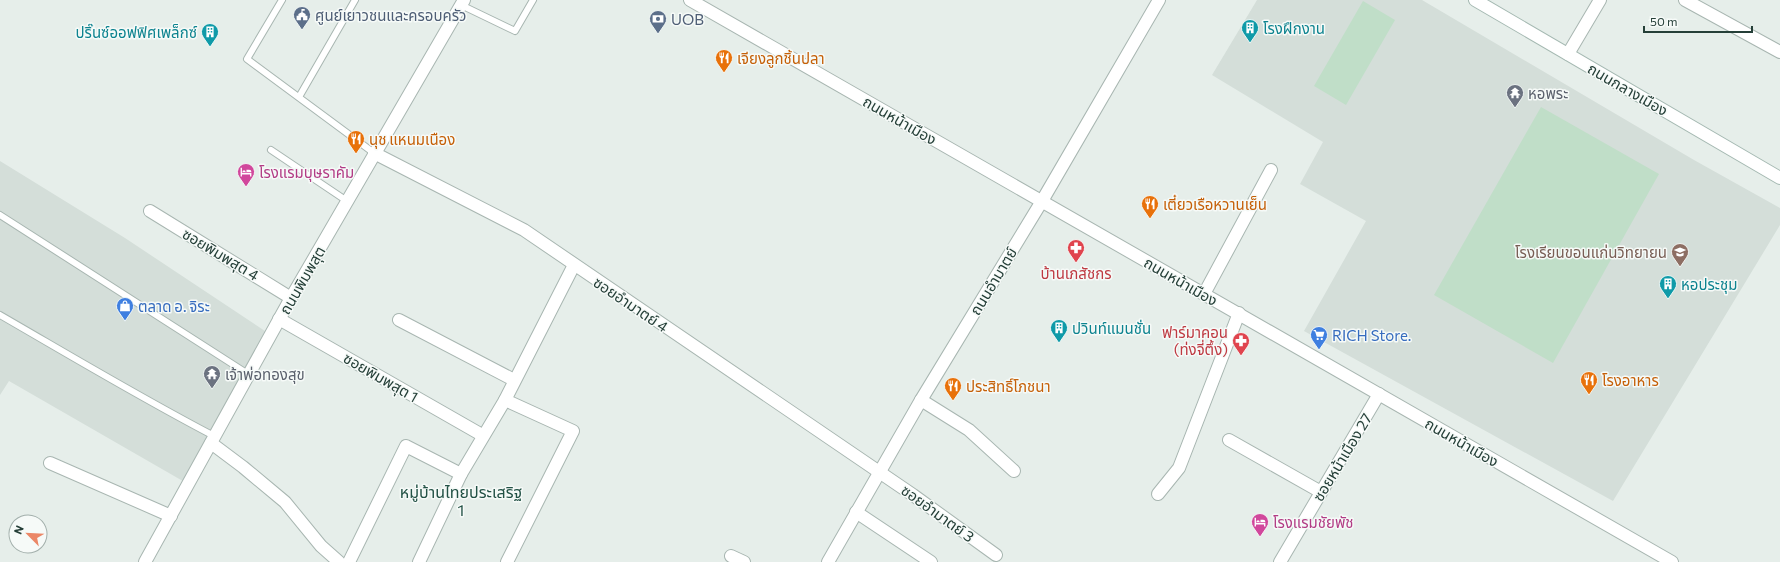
<svg xmlns="http://www.w3.org/2000/svg" width="1780" height="562" viewBox="0 0 1780 562" font-family="Commissioner,'Noto Sans Thai',sans-serif">
<style>
.built{fill:#d4ded9}
.pitch{fill:#c0dec8}
.lines{fill:none;stroke-linecap:round;stroke-linejoin:round}
.service-casing{stroke:#a8b6b1;stroke-width:8}
.minor-casing{stroke:#a8b6b1;stroke-width:14}
.tertiary-casing{stroke:#a8b6b1;stroke-width:14}
.secondary-casing{stroke:#a5b9b2;stroke-width:14}
.service{stroke:#fff;stroke-width:6}
.minor{stroke:#fff;stroke-width:12}
.tertiary{stroke:#fff;stroke-width:12}
.secondary{stroke:#fff;stroke-width:12}
.labels{text-anchor:middle;dominant-baseline:central;stroke-width:3;stroke-linejoin:round;paint-order:stroke}
.service-label{font-size:15px;fill:#4e5e75;stroke:#f6faf8;text-anchor:start}
.culture-label{font-size:15px;fill:#0d838f;stroke:#f6faf8;text-anchor:start}
.food-label{font-size:15px;fill:#c56008;stroke:#f6faf8;text-anchor:start}
.street-label{font-size:15px;fill:#253f38;stroke:#f6faf8}
.worship-label{font-size:15px;fill:#5b616d;stroke:#f6faf8;text-anchor:start}
.hotel-label{font-size:15px;fill:#b23c85;stroke:#f6faf8;text-anchor:start}
.education-label{font-size:15px;fill:#785e54;stroke:#f6faf8;text-anchor:end}
.health-label{font-size:15px;fill:#be3a42;stroke:#f6faf8}
.shop-label{font-size:15px;fill:#366cbe;stroke:#f6faf8;text-anchor:start}
.neighbourhood-label{font-size:16px;fill:#225145;stroke:#f6faf8}
</style>
<rect width="100%" height="100%" fill="#e6eeea"/>
<g class="built">
<path d="M1257,0H1422L1694,160L1780,208V225L1613,501L1304,331L1366,221L1300,184L1323,142L1212,75Z"/>
<path d="M0,161L125,238L271,335L188,484L9,381L0,395Z"/>
</g>
<g class="pitch">
<path d="M1363,1L1395,20L1346,105L1314,86Z"/>
<path d="M1541,107L1659,174L1553,363L1434,295Z"/>
</g>
<g class="lines">
<defs>
<g id="service">
<path d="M282,0L247,59L374,153"/>
<path d="M461,5L515,31L533,0"/>
<path d="M299,97L355,0"/>
<path d="M271,150L347,201"/>
<path d="M0,215L248,374"/>
<path d="M0,315C71,356 141,398 214,436"/>
</g>
<g id="minor">
<path d="M1685,0L1780,52"/>
<path d="M1568,54L1600,0"/>
<path d="M374,153L524,230L913,495L996,555"/>
<path d="M150,211L291,298"/>
<path d="M1204,294L1271,170"/>
<path d="M279,319L482,435"/>
<path d="M399,320L514,380"/>
<path d="M505,400L573,431L507,562"/>
<path d="M921,400L969,430L1014,471"/>
<path d="M1229,440L1321,492"/>
<path d="M211,443L243,467L285,502L321,546L339,562"/>
<path d="M50,463L171,516"/>
<path d="M1158,494L1179,468L1239,313"/>
<path d="M856,512L931,562"/>
<path d="M731,556L744,562"/>
<path d="M349,562L406,446L461,474"/>
<path d="M419,562L461,474L505,400L574,265"/>
<path d="M1280,562L1379,394"/>
</g>
<g id="tertiary">
<path d="M690,0L1672,562"/>
<path d="M145,562L291,298L464,0"/>
<path d="M828,562L921,400L1042,201L1159,0"/>
</g>
<path id="secondary" d="M1475,0L1780,178"/>
</defs>
<use href="#service" class="service-casing"/>
<use href="#minor" class="minor-casing"/>
<use href="#tertiary" class="tertiary-casing"/>
<use href="#secondary" class="secondary-casing"/>
<use href="#service" class="service"/>
<use href="#minor" class="minor"/>
<use href="#tertiary" class="tertiary"/>
<use href="#secondary" class="secondary"/>
</g>
<defs>
<symbol id="civic-pin" viewBox="-11 -11 22 30"><path d="M0 17L-7.5 6A9.5 9.5 0 1 1 7.5 6Z" fill="#5c6f8a" stroke="#f6faf8"/><path d="M-.6-6.5H3V-4.5H.6V-3L4-1V1h2V6H-6V1h2V-1L-.6-3ZM-1.2 2.5V6h2.4V2.5Z" fill="#fff"/></symbol>
<symbol id="bank-pin" viewBox="-11 -11 22 30"><path d="M0 17L-7.5 6A9.5 9.5 0 1 1 7.5 6Z" fill="#5c6f8a" stroke="#f6faf8"/><path d="M-6-4H6V4H-6ZM0-2.3a2.3 2.3 0 1 0 0 4.6a2.3 2.3 0 1 0 0-4.6Z" fill="#fff"/></symbol>
<symbol id="building-pin" viewBox="-11 -11 22 30"><path d="M0 17L-7.5 6A9.5 9.5 0 1 1 7.5 6Z" fill="#0f9aa8" stroke="#f6faf8"/><path d="M-4-6H4V6H1V3H-1V6H-4ZM-2.5-4.3h1.7v1.8h-1.7ZM.8-4.3h1.7v1.8H.8ZM-2.5-1h1.7V.8h-1.7ZM.8-1h1.7V.8H.8Z" fill="#fff"/></symbol>
<symbol id="restaurant-pin" viewBox="-11 -11 22 30"><path d="M0 17L-7.5 6A9.5 9.5 0 1 1 7.5 6Z" fill="#e8710a" stroke="#f6faf8"/><path d="M-5-6h1v4h1v-4h1v4h1v-4h1v5L-1.5 .5V6h-2V.5L-5-1ZM5-6V6H3V1.5H1.5Q1.5-4 5-6Z" fill="#fff"/></symbol>
<symbol id="temple-pin" viewBox="-11 -11 22 30"><path d="M0 17L-7.5 6A9.5 9.5 0 1 1 7.5 6Z" fill="#6b7280" stroke="#f6faf8"/><path d="M0-6L5-2H3V0L6.5 2.5H4V6H1.5V3h-3V6H-4V2.5H-6.5L-3 0V-2H-5Z" fill="#fff"/></symbol>
<symbol id="hotel-pin" viewBox="-11 -11 22 30"><path d="M0 17L-7.5 6A9.5 9.5 0 1 1 7.5 6Z" fill="#d1479c" stroke="#f6faf8"/><path d="M-6-4.5h1.5V1H6V5H4.5V3h-9V5H-6ZM-4 0a1.8 1.8 0 1 1 3.6 0ZM.5 0V-2.5h3Q6-2.5 6 0Z" fill="#fff"/></symbol>
<symbol id="pharmacy-pin" viewBox="-11 -11 22 30"><path d="M0 17L-7.5 6A9.5 9.5 0 1 1 7.5 6Z" fill="#e0444e" stroke="#f6faf8"/><path d="M-2-6h4v4h4v4h-4v4h-4v-4h-4v-4h4Z" fill="#fff"/></symbol>
<symbol id="school-pin" viewBox="-11 -11 22 30"><path d="M0 17L-7.5 6A9.5 9.5 0 1 1 7.5 6Z" fill="#8d6e63" stroke="#f6faf8"/><path d="M0-5L7-2L0 1L-7-2ZM-4 1L0 2.5L4 1V4Q0 6-4 4Z" fill="#fff"/></symbol>
<symbol id="shop-pin" viewBox="-11 -11 22 30"><path d="M0 17L-7.5 6A9.5 9.5 0 1 1 7.5 6Z" fill="#3f7fe0" stroke="#f6faf8"/><path d="M-5-2.5h2.3a2.7 3.5 0 0 1 5.4 0H5L5.5 6h-11ZM-1.5-2.5h3a1.5 2.3 0 0 0-3 0Z" fill="#fff"/></symbol>
<symbol id="supermarket-pin" viewBox="-11 -11 22 30"><path d="M0 17L-7.5 6A9.5 9.5 0 1 1 7.5 6Z" fill="#3f7fe0" stroke="#f6faf8"/><path d="M-6-5.5h2.5l.6 2H6L4.5 2H-2.5L-4.4-4H-6ZM-1.5 3.2a1.3 1.3 0 1 0 .1 0ZM3 3.2a1.3 1.3 0 1 0 .1 0Z" fill="#fff"/></symbol>
</defs>
<g fill-rule="evenodd">
<use href="#civic-pin" x="292" y="5" width="20" height="27"/>
<use href="#bank-pin" x="648" y="9" width="20" height="27"/>
<use href="#building-pin" x="1240" y="18" width="20" height="27"/>
<use href="#building-pin" x="200" y="22" width="20" height="27"/>
<use href="#restaurant-pin" x="714" y="48" width="20" height="27"/>
<use href="#temple-pin" x="1505" y="83" width="20" height="27"/>
<use href="#restaurant-pin" x="346" y="129" width="20" height="27"/>
<use href="#hotel-pin" x="236" y="162" width="20" height="27"/>
<use href="#restaurant-pin" x="1140" y="194" width="20" height="27"/>
<use href="#pharmacy-pin" x="1066" y="238" width="20" height="27"/>
<use href="#school-pin" x="1670" y="242" width="20" height="27"/>
<use href="#building-pin" x="1658" y="274" width="20" height="27"/>
<use href="#shop-pin" x="115" y="296" width="20" height="27"/>
<use href="#building-pin" x="1049" y="318" width="20" height="27"/>
<use href="#supermarket-pin" x="1309" y="325" width="20" height="27"/>
<use href="#pharmacy-pin" x="1231" y="331" width="20" height="27"/>
<use href="#temple-pin" x="202" y="364" width="20" height="27"/>
<use href="#restaurant-pin" x="1579" y="370" width="20" height="27"/>
<use href="#restaurant-pin" x="943" y="376" width="20" height="27"/>
<use href="#hotel-pin" x="1250" y="512" width="20" height="27"/>
</g>
<g class="labels">
<g class="service-label">
<text x="315" y="15">ศูนย์เยาวชนและครอบครัว</text>
<text x="671" y="19">UOB</text>
</g>
<g class="culture-label">
<text x="1263" y="28">โรงฝึกงาน</text>
<text x="197" y="32" text-anchor="end">ปริ๊นซ์ออฟฟิศเพล็กซ์</text>
<text x="1681" y="284">หอประชุม</text>
<text x="1072" y="328">ปวินท์แมนชั่น</text>
</g>
<g class="food-label">
<text x="737" y="58">เจียงลูกชิ้นปลา</text>
<text x="369" y="139">นุช แหนมเนือง</text>
<text x="1163" y="204">เตี๋ยวเรือหวานเย็น</text>
<text x="1602" y="380">โรงอาหาร</text>
<text x="966" y="386">ประสิทธิ์โภชนา</text>
</g>
<g class="street-label">
<text transform="translate(1628 89) rotate(30)">ถนนกลางเมือง</text>
<text transform="translate(900 120) rotate(30)">ถนนหน้าเมือง</text>
<text transform="translate(221 254) rotate(31)">ซอยพิมพสุต 4</text>
<text transform="translate(302 280) rotate(-60)">ถนนพิมพสุต</text>
<text transform="translate(993 281) rotate(-59)">ถนนอำมาตย์</text>
<text transform="translate(1181 281) rotate(30)">ถนนหน้าเมือง</text>
<text transform="translate(631 304) rotate(34)">ซอยอำมาตย์ 4</text>
<text transform="translate(381 377) rotate(30)">ซอยพิมพสุต 1</text>
<text transform="translate(1462 442) rotate(30)">ถนนหน้าเมือง</text>
<text transform="translate(1342 457) rotate(-59)">ซอยหน้าเมือง 27</text>
<text transform="translate(938 513) rotate(36)">ซอยอำมาตย์ 3</text>
</g>
<g class="worship-label">
<text x="1528" y="93">หอพระ</text>
<text x="225" y="374">เจ้าพ่อทองสุข</text>
</g>
<g class="hotel-label">
<text x="259" y="172">โรงแรมบุษราคัม</text>
<text x="1273" y="522">โรงแรมชัยพัช</text>
</g>
<g class="education-label">
<text x="1667" y="252">โรงเรียนขอนแก่นวิทยายน</text>
</g>
<g class="health-label">
<text x="1076" y="273">บ้านเภสัชกร</text>
<text x="1228" y="332" text-anchor="end">ฟาร์มาคอน<tspan x="1228" dy="17">(ท่งจี่ตึ้ง)</tspan></text>
</g>
<g class="shop-label">
<text x="138" y="306">ตลาด อ. จิระ</text>
<text x="1332" y="335">RICH Store.</text>
</g>
<g class="neighbourhood-label">
<text x="461" y="491">หมู่บ้านไทยประเสริฐ<tspan x="461" dy="18">1</tspan></text>
</g>
</g>
<g transform="translate(28 534) rotate(294)"><circle r="19" fill="#f6faf8" stroke="#a2afab"/>
<path d="M0-3L7 15L0 10L-7 15Z" fill="#eb8767"/>
<text y="-6" font-size="11" font-weight="bold" text-anchor="middle" fill="#253f38">N</text>
</g>
<path d="M1644 26v6h108v-6" fill="none" stroke="#253f38" stroke-width="2"/>
<text x="1650" y="26" font-size="12" fill="#253f38" stroke="#f6faf8" stroke-width="3" paint-order="stroke">50 m</text>
</svg>
